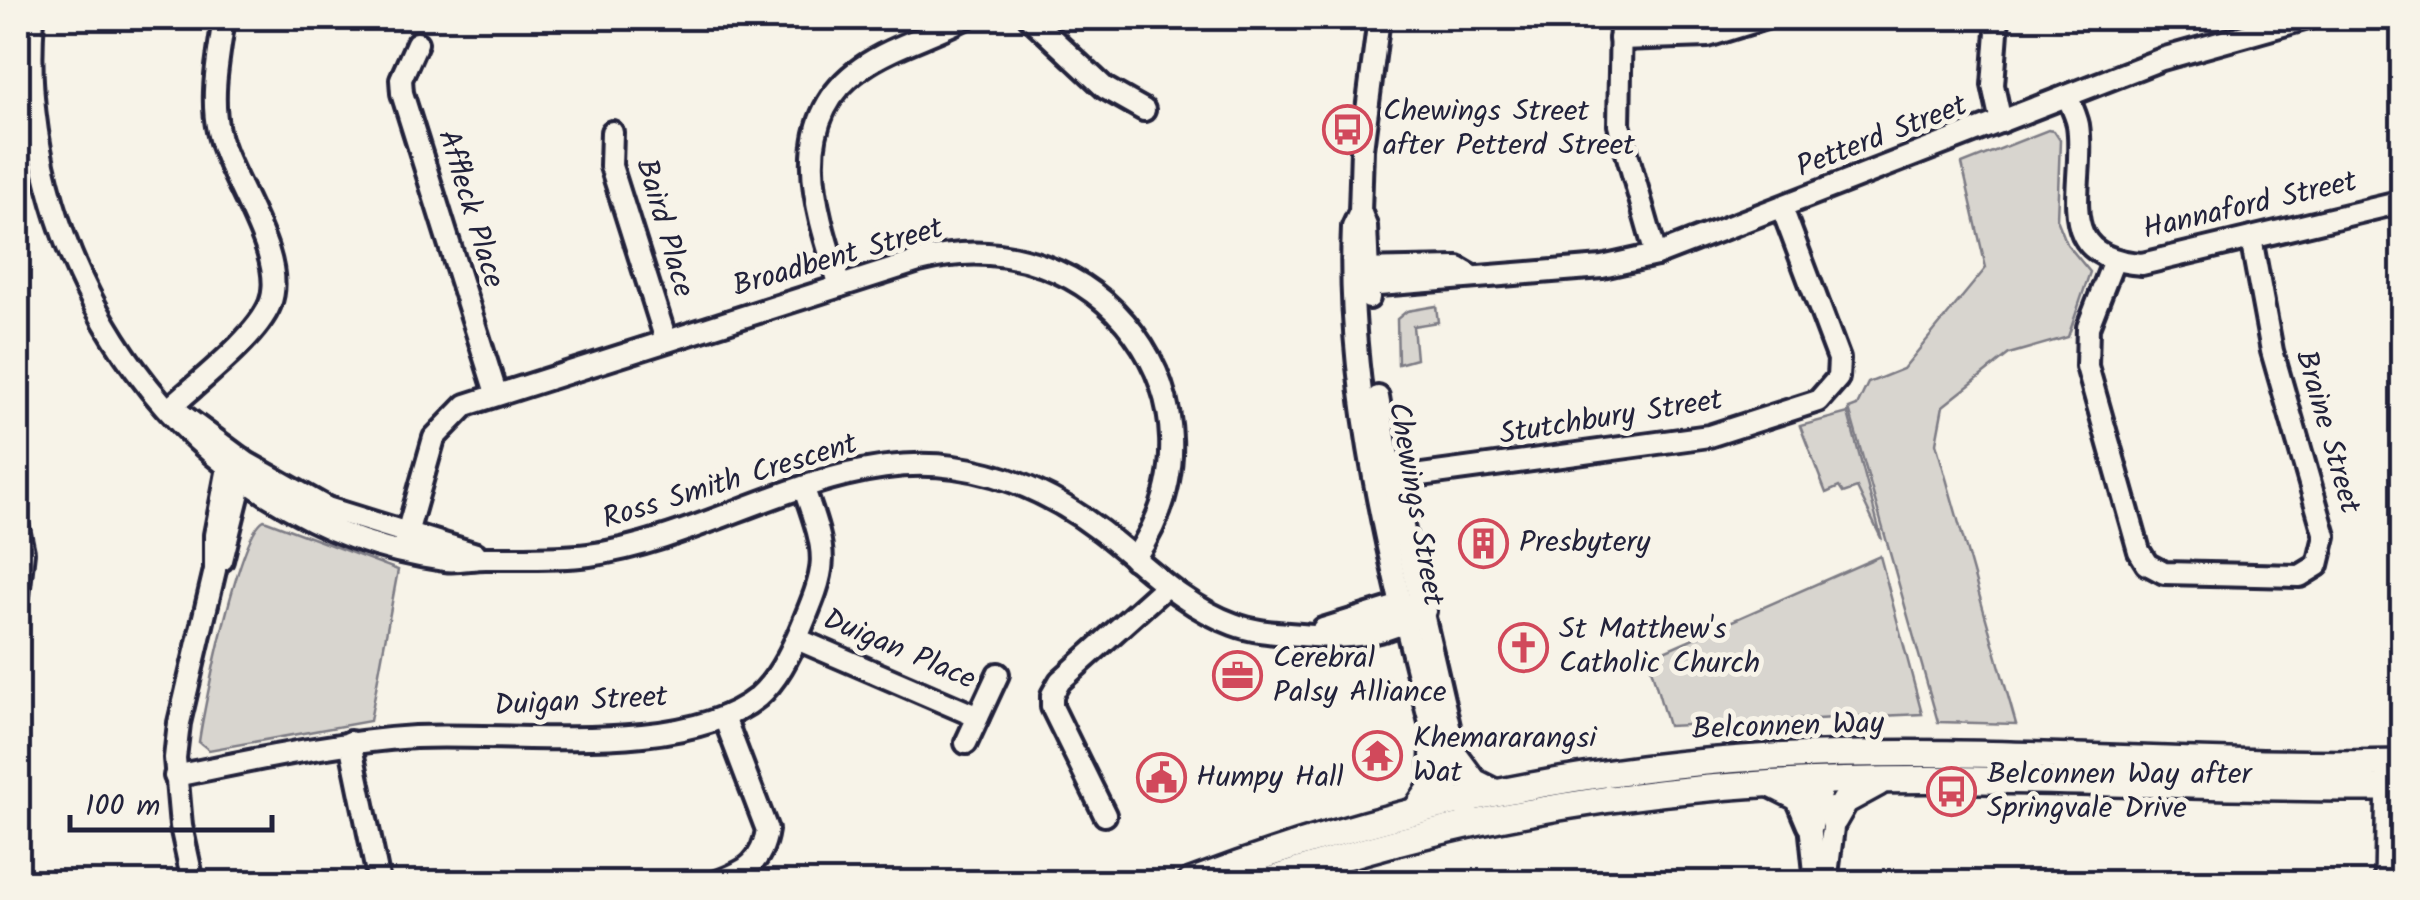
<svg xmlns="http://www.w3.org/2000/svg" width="2420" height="900" viewBox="0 0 2420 900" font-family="Kalam,sans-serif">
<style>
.green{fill:#d8d5cf;stroke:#7d7c85;stroke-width:2.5}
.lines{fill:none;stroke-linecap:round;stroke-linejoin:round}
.minor-casing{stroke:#22223b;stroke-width:28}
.major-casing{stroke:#22223b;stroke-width:32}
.minor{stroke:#f7f3e8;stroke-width:20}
.major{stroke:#f7f3e8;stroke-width:25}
.labels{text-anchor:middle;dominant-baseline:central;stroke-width:10;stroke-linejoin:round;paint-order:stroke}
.poi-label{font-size:30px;fill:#22223b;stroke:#f7f3e8;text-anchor:start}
.street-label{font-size:30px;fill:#22223b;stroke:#f7f3e8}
</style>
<rect width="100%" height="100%" fill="#f7f3e8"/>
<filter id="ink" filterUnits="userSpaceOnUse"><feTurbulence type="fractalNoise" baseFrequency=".01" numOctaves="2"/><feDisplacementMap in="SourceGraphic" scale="20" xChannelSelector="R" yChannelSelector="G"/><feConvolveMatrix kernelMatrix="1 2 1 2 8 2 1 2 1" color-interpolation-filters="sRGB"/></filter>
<g filter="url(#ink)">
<g class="green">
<path d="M2048,130L2054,131L2060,140L2057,219L2067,244L2090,272L2068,337L2009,354L1943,406L1936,443L2016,724L1938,722L1849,409L1857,406L1868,383L1903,369L1986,268L1962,164Z"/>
<path d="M1436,306L1438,322L1413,326L1416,359L1398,364L1397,319L1407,311Z"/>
<path d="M1848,413L1882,540L1857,488L1843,493L1839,487L1826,493L1800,426Z"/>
<path d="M264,520L398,570L370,721L209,750L199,742C204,706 239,533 264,520Z"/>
<path d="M1880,556L1922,714L1668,726L1648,658Z"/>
</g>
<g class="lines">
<defs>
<g id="minor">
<path d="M33,18C13,266 188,527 445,560C460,562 475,557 489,558C523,558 556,559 589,555C710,539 831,449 954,467C1007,474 1058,498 1101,531C1144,564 1181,605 1233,624C1259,634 1285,633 1313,636C1351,639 1393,633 1425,611"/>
<path d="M1030,18L1105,88L1144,110"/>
<path d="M1379,18L1362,149L1360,212L1353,227C1345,412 1403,612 1447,790L1467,810"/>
<path d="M1621,18L1619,125L1656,255"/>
<path d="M1998,18L1993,85L2001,122"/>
<path d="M1620,39L1708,36L1766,18"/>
<path d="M417,43L401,79L402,93L496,393"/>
<path d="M2067,96C2071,105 2076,115 2078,125C2087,184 2047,258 2142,264L2402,202"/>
<path d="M612,132L611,166L666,340"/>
<path d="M1361,213L1366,226L1369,298"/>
<path d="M2114,260L2088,327L2087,366L2139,551L2147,564L2164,573L2300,576L2318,565L2325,536L2272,351L2251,238"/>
<path d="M1356,270L1458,268L1470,275"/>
<path d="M840,286C817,213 784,122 861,68C892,46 932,36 965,18"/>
<path d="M1354,287L1602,267L1656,255L2162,59L2308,18"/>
<path d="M1378,397L1392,479L1460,774"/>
<path d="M170,408C198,382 257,337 270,304C289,257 228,179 218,131C210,94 219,55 224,18"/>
<path d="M181,414L247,463L327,508L476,554"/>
<path d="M1377,481L1709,436L1818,401L1838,378L1839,359L1782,208"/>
<path d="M18,528L23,552L18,596"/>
<path d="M402,551L434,438L466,405L919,261C1098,214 1242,404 1134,559"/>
<path d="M222,560L244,472"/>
<path d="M1323,629L1401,605L1415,609"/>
<path d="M797,639L978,717"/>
<path d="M350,742L379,882"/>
<path d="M966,743L998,674"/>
<path d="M175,776C255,760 334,742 415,737C508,732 684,758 758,697C777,680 789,656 799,633C828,564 829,560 804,489"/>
<path d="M1105,815L1052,707V695L1060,681L1166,586"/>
<path d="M193,882L181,826L175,758L179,723L215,570V535L231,452"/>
<path d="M717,882C746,871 762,863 767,830L724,717"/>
<path d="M1816,882L1810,824L1824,782"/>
<path d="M1826,882L1834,820L1831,808"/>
</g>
<g id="major">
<path d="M1457,759L1474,782L1494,792"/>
<path d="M1771,784L1799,798L1810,824"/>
<path d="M1416,810L1433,786L1434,736"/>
<path d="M1834,820L1845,801L1878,783"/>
<path d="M1191,882C1378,811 1573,768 1774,757C1983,745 2193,768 2402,763"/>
<path d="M1266,882C1407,833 1558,801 1708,788C1938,768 2171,790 2402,788"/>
<path d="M2388,882L2390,773"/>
</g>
</defs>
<use href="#minor" class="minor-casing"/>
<use href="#major" class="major-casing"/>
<use href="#minor" class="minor"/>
<use href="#major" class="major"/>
</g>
</g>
<defs>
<symbol id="bus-ring" viewBox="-11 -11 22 22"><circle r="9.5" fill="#f7f3e8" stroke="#d1495b" stroke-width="1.5"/><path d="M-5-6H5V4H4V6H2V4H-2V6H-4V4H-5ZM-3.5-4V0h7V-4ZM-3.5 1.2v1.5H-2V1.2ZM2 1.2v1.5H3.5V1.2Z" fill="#d1495b"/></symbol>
<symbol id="building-ring" viewBox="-11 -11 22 22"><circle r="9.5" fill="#f7f3e8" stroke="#d1495b" stroke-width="1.5"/><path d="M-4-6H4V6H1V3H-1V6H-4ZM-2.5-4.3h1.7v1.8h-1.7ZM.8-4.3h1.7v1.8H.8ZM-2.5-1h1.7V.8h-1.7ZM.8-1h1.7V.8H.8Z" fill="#d1495b"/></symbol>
<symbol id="church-ring" viewBox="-11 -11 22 22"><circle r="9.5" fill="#f7f3e8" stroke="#d1495b" stroke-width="1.5"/><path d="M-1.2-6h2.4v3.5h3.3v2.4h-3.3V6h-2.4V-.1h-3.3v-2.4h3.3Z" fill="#d1495b"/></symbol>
<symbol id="office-ring" viewBox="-11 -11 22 22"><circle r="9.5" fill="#f7f3e8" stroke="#d1495b" stroke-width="1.5"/><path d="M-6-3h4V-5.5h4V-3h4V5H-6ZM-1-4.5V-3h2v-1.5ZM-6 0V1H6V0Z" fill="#d1495b"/></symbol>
<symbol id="temple-ring" viewBox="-11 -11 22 22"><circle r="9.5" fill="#f7f3e8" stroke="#d1495b" stroke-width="1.5"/><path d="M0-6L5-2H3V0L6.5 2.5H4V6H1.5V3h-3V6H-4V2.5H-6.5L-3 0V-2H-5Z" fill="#d1495b"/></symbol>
<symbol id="civic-ring" viewBox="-11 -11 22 22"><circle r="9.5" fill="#f7f3e8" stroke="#d1495b" stroke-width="1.5"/><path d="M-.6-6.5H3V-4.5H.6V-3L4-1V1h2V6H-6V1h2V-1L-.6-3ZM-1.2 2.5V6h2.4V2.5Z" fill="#d1495b"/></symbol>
</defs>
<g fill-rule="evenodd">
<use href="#bus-ring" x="1320" y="102" width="55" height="55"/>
<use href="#building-ring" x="1456" y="516" width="55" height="55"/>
<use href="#church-ring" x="1496" y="620" width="55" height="55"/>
<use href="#office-ring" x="1210" y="648" width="55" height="55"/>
<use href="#temple-ring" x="1350" y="728" width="55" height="55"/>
<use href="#civic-ring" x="1134" y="750" width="55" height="55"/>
<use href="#bus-ring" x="1924" y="764" width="55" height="55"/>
</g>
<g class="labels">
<g class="poi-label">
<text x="1383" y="112">Chewings Street<tspan x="1383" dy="34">after Petterd Street</tspan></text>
<text x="1519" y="543">Presbytery</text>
<text x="1559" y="630">St Matthew's<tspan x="1559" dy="34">Catholic Church</tspan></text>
<text x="1273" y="659">Cerebral<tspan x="1273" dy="34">Palsy Alliance</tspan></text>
<text x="1413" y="739">Khemararangsi<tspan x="1413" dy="34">Wat</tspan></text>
<text x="1987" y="775">Belconnen Way after<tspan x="1987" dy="34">Springvale Drive</tspan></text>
<text x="1196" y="778">Humpy Hall</text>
</g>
<g class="street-label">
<text transform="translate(1882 137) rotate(-21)">Petterd Street</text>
<text transform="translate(2250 206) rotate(-13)">Hannaford Street</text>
<text transform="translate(470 209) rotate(73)">Affleck Place</text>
<text transform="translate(664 228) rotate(74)">Baird Place</text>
<text transform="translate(838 258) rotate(-16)">Broadbent Street</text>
<text transform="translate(1611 418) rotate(-9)">Stutchbury Street</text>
<text transform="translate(2327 432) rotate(74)">Braine Street</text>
<text transform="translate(730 482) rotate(-17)">Ross Smith Crescent</text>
<text transform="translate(1415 504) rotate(80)">Chewings Street</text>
<text transform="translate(899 650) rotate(23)">Duigan Place</text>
<text transform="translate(581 702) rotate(-3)">Duigan Street</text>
<text transform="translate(1788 727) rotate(-2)">Belconnen Way</text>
</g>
</g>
<rect width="2420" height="900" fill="none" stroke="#f7f3e8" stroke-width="60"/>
<rect x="30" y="30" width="2360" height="840" fill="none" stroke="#22223b" stroke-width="4" filter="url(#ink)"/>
<path d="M70 815v15h202v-15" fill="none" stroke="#22223b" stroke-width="5"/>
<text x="85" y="815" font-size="30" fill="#22223b" stroke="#f7f3e8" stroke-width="8" paint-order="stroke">100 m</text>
</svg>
